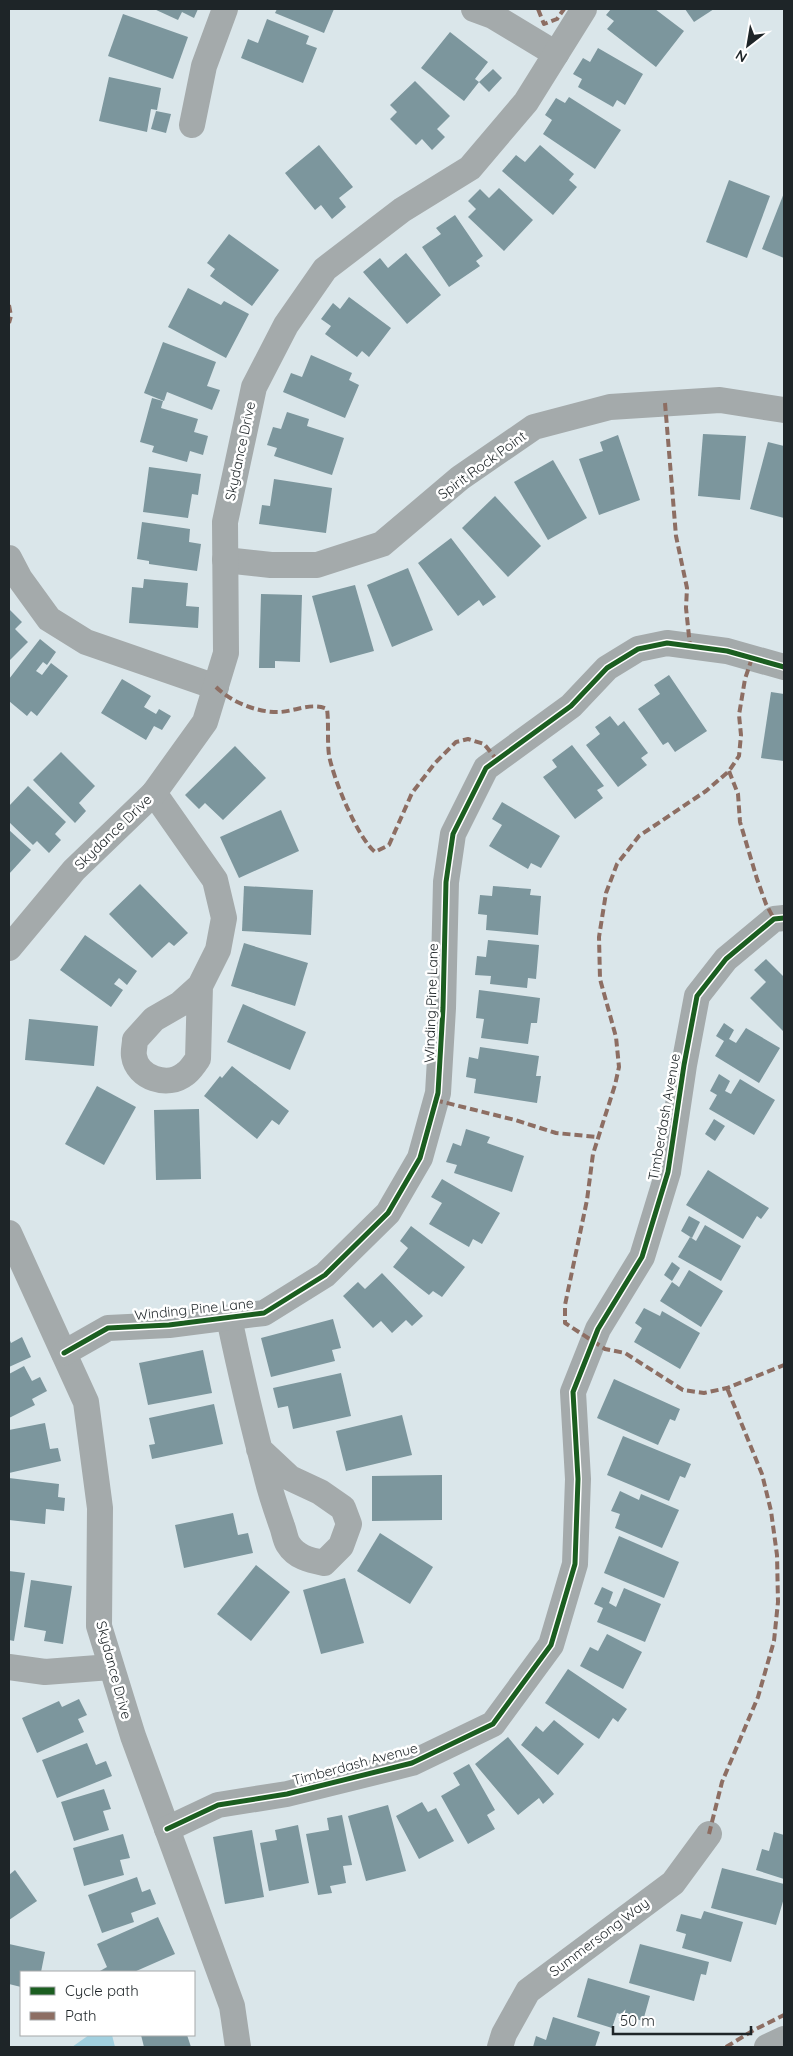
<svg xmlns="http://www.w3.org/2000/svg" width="793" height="2056" viewBox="0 0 793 2056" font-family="Quicksand,sans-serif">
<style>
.green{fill:#a2d0df}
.building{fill:#7c969d}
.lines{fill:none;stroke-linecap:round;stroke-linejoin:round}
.minor{stroke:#a4aaab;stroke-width:26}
.quiet{stroke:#8d6e63;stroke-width:4;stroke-dasharray:8 4;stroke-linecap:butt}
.cycleway-casing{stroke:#fff;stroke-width:8}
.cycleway{stroke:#1b5e20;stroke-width:5}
.labels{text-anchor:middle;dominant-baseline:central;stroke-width:5;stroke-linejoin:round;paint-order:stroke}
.street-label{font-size:14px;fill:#1e2528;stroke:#fff}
</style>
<rect width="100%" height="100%" fill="#dae6ea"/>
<path class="green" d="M89,2035H112L115,2047H72Z"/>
<g class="building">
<path d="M154,9H198L194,18L182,12L178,20Z"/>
<path d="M277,9H334L324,33L275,13Z"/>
<path d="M611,9H655L684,31L656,67L607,29L614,21L606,15Z"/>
<path d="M685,9H714L694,22Z"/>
<path d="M123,14L188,37L173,79L108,56Z"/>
<path d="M267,19L309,36L306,44L317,48L303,83L241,58L248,39L258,43Z"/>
<path d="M450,32L488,62L475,79L479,82L464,101L421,68Z"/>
<path d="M598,48L643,74L625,105L617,100L613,107L578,87L582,79L573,74L583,58L590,62Z"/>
<path d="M493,69L502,78L489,92L479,82Z"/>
<path d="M109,77L161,88L157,110L151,109L147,132L99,121Z"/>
<path d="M415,81L450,116L437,129L445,137L432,150L422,139L416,145L390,119L397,112L390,105Z"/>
<path d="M569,97L621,130L595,169L543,134L552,120L545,115L556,98L565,103Z"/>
<path d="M156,111L171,114L166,133L151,129Z"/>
<path d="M319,145L353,187L339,198L346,207L332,219L321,205L315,210L285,173Z"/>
<path d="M540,145L574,174L569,180L577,187L553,215L502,171L516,155L525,162Z"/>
<path d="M729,180L770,196L747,258L706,242Z"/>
<path d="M499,188L533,220L504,251L468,217L476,209L468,201L480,189L489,198Z"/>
<path d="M784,193V258L762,249Z"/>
<path d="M455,215L483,256L476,261L480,266L449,287L422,247L441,234L436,228Z"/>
<path d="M229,234L279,270L252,306L210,276L215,269L207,263Z"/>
<path d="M406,253L441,295L407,324L363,272L380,258L388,268Z"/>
<path d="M188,288L221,305L224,301L249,314L226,358L168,327Z"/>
<path d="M349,297L391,328L369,357L362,351L357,357L325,334L331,326L321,319L333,303L340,309Z"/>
<path d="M163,342L216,362L207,386L220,390L212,410L167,392L164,401L144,393Z"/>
<path d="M311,355L352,373L349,380L359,385L345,418L283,392L291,373L302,377Z"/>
<path d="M152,398L163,401L161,408L198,419L194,432L208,436L203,455L190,451L187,462L152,452L154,446L140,442Z"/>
<path d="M287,412L309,419L307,426L344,438L332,475L274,456L277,448L267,445L273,427L281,429Z"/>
<path d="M703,434L746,436L740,500L698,496Z"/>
<path d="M618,435L640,500L599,515L579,459L603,451L600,442Z"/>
<path d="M768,442L784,446V518L750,509Z"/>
<path d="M553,460L587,518L548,540L514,482Z"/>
<path d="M149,467L201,474L198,495L192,494L188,518L143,512Z"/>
<path d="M274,479L332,488L326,533L259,524L262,505L270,506Z"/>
<path d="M495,496L541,546L508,577L462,528Z"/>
<path d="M142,522L190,529L189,542L201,544L197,571L149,564V561L137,559Z"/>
<path d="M451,538L496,597L483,606L479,600L458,616L418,563Z"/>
<path d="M408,568L433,630L392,647L367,585Z"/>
<path d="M144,579L188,583L186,606L199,607L198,628L129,623L132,587L143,588Z"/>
<path d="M355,585L374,651L330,663L312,596Z"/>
<path d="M261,594L302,595L300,662L275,661V668H259Z"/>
<path d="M9,609L22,622L15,629L28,642L9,661Z"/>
<path d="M40,639L56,652L47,665L43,662L36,671L42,675L51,663L68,676L37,716L31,711L27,716L9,701V679Z"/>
<path d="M669,675L707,731L675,752L668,742L663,745L638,709L660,694L654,685Z"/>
<path d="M122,679L151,696L144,707L156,714L159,709L171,716L162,730L154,726L146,740L101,713Z"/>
<path d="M771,692L784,694V761L761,758Z"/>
<path d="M610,716L618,726L624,721L648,753L641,758L647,765L618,787L586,745L600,734L595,727Z"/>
<path d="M572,745L604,786L597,790L603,798L575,819L543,777L557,767L552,760Z"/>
<path d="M235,746L266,778L223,820L205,803L199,809L185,795Z"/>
<path d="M61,752L95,786L79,803L86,811L75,823L33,780Z"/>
<path d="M28,786L66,822L55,834L61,840L49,853L37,841L33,845L9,822V806Z"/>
<path d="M502,802L560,836L541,868L531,863L528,869L489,846L502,825L492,819Z"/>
<path d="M281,810L299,851L239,878L220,837Z"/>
<path d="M9,830L31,850L9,874Z"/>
<path d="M140,884L188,933L174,946L169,942L152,958L109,914Z"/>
<path d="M244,886L313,890L311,935L242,931Z"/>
<path d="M493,886L531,889L530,895L541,896L538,935L486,930L487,915L478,914L480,895L492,896Z"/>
<path d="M85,935L137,971L127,985L119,978L114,984L123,990L111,1007L60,970Z"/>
<path d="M488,940L539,945L536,979L528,978L527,988L490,984L491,976L475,975L477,956L486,957Z"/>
<path d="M244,943L308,963L295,1006L231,986Z"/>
<path d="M766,959L784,977V1032L750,998L766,982L754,970Z"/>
<path d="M479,990L540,998L537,1023H531L528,1044L481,1038L484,1019L476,1018Z"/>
<path d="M243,1004L306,1032L290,1070L227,1042Z"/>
<path d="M29,1019L98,1026L94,1066L25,1060Z"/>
<path d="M724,1023L734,1030L729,1039L736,1043L746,1028L780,1048L759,1083L715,1056L724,1041L716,1036Z"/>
<path d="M480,1047L539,1056L536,1076H541L537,1103L474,1093L476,1079L466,1077L469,1057L478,1059Z"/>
<path d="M232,1066L289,1111L279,1125L272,1120L257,1139L204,1096L220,1076L222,1078Z"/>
<path d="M719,1074L730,1081L725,1091L731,1094L740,1079L775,1100L754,1135L709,1109L717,1095L710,1091Z"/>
<path d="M97,1086L136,1107L104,1165L65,1144Z"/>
<path d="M199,1109L201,1179L156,1180L154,1110Z"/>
<path d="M714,1119L725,1126L715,1141L705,1134Z"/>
<path d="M466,1129L490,1137L487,1143L524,1156L512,1192L454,1173L457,1165L446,1162L453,1143L461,1146Z"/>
<path d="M708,1170L769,1208L761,1219L757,1216L743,1239L686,1205Z"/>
<path d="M442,1179L500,1213L482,1244L473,1239L469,1247L429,1224L442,1203L431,1197Z"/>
<path d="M689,1216L700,1222L692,1238L681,1231Z"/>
<path d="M705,1225L741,1246L721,1281L678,1257L690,1237L696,1241Z"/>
<path d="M411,1226L465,1267L442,1297L433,1291L429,1295L393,1267L408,1248L400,1241Z"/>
<path d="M672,1262L680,1268L672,1281L664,1275Z"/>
<path d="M689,1270L723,1291L701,1327L660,1301L672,1282L679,1287Z"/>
<path d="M382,1273L423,1316L412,1326L406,1320L392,1333L381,1321L373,1328L343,1296L358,1282L365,1289Z"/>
<path d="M644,1308L660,1316L662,1311L700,1333L680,1369L634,1342L642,1328L635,1323Z"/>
<path d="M333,1319L341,1348L332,1350L335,1361L271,1377L261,1338Z"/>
<path d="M22,1337L31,1357L9,1367V1338L11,1343Z"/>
<path d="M203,1350L212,1393L148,1405L139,1363Z"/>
<path d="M24,1366L32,1381L40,1377L47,1391L32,1399L35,1405L9,1418V1374Z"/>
<path d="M341,1373L351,1416L293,1429L288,1406L278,1408L273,1388Z"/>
<path d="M614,1379L680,1409L675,1421L670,1419L658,1445L597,1418Z"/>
<path d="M214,1404L223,1444L152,1459L149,1445L155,1444L149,1418Z"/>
<path d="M402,1415L412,1455L346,1471L336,1431Z"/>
<path d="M45,1423L50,1449L58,1448L61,1461L9,1473V1430Z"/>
<path d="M623,1436L691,1464L685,1478L680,1476L669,1501L607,1475Z"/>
<path d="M442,1475V1520L372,1521V1476Z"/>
<path d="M9,1478L59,1484L58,1497L65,1498L64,1511L46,1509L45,1524L9,1520Z"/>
<path d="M620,1491L639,1500L641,1494L679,1510L662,1548L615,1528L620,1514L611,1511Z"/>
<path d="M233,1513L238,1535L248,1533L253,1553L184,1568L175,1525Z"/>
<path d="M380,1533L433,1567L410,1604L357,1571Z"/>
<path d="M619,1536L679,1562L664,1598L604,1573Z"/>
<path d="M256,1565L290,1592L251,1641L217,1614Z"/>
<path d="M9,1571L25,1573L14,1641L9,1640Z"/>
<path d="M345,1578L364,1643L321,1654L303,1590Z"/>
<path d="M31,1580L72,1586L63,1644L44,1641L46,1631L24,1627Z"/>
<path d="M602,1587L613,1592L609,1603L616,1607L624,1588L661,1604L645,1642L597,1622L603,1608L594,1604Z"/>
<path d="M607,1634L642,1652L623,1689L580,1666L590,1647L598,1651Z"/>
<path d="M568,1669L627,1709L618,1722L613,1718L599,1739L545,1703Z"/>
<path d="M79,1699L87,1715L78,1719L84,1732L37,1753L22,1718L59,1701L62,1707Z"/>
<path d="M554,1720L584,1744L558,1775L521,1745L536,1726L543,1732Z"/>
<path d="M508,1737L554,1794L543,1804L539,1798L518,1815L475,1764Z"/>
<path d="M87,1743L96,1765L106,1761L112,1776L57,1798L42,1760Z"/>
<path d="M469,1764L495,1810L487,1815L495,1829L468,1844L441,1796L460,1785L453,1773Z"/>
<path d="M104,1789L111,1809L103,1811L109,1830L74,1841L61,1802Z"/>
<path d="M422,1802L428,1812L436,1808L454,1841L419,1859L396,1816Z"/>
<path d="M388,1805L406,1871L366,1881L348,1816Z"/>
<path d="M342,1815L352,1865L343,1866L346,1883L330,1886L332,1893L318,1895L306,1834L329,1830L327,1818Z"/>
<path d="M298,1825L309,1883L269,1891L260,1843L277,1840L275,1830Z"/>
<path d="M252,1830L264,1897L225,1904L213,1837Z"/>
<path d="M774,1832L784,1835V1879L756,1870L762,1849L769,1851Z"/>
<path d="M123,1834L130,1858L120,1860L124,1875L84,1886L73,1848Z"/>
<path d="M722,1868L784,1884V1898L776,1925L711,1908Z"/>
<path d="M15,1870L37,1901L9,1920V1875Z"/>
<path d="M137,1877L142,1892L150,1889L156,1904L131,1913L134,1922L102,1933L88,1895Z"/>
<path d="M704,1911L743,1922L731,1962L682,1948L686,1934L676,1931L681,1914L701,1919Z"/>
<path d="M158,1917L175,1954L134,1972H101L100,1971L107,1967L97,1944Z"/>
<path d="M9,1944L45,1952L41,1972H21V1987L9,1984Z"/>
<path d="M640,1944L709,1962L706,1975L701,1974L694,2001L629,1983Z"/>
<path d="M588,1978L650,1996L643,2021L617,2013L612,2028L577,2017Z"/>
<path d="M553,2017L600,2032L595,2047H533L536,2036L546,2040Z"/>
<path d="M141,2035H187L191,2047H144Z"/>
</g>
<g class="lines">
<g class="minor">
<path d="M474,9L493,16L556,54"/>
<path d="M192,125L204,66L225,9"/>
<path d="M9,558L20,579L49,619L86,642L216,687"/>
<path d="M225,560L271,565H317L382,544L460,478L534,427L610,407L720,400L784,410"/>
<path d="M154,793L215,880L224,918L218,950L200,986L180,1004L154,1019L135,1040C135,1045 133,1051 134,1056C137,1078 168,1088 185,1074C190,1071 194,1064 198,1059L200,986"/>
<path d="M9,948L74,870L154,793L205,722L226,653L225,522L254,387L286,325L325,269L402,210L470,168L526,102L584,9"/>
<path d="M9,1233L86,1402L100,1508L99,1626L133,1736L232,2006L238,2047"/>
<path d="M229,1318C240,1370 252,1422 266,1474C270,1492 276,1509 282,1526C284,1531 285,1539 288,1544C296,1557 309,1560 324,1563L341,1546L349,1524L343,1508L320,1492L290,1478L259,1449"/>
<path d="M64,1353L108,1328L169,1325L264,1313L325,1275L388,1213L420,1158L438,1093L443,1008L446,882L453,834L486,768L571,706L607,668L638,649L667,643L727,651L784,667"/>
<path d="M9,1667L45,1672L111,1667"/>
<path d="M167,1829L218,1805L287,1794L412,1763L493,1724L551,1645L575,1564L578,1479L573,1392L598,1329L642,1257L668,1172L684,1065L697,996L726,959L774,919L784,918"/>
<path d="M500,2047L504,2034L528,1991L673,1883L709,1834"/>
<path d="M767,2047L784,2039"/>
</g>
<g class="quiet">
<path d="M538,9L544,24L557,19L564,9"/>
<path d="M9,305L11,316L9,323"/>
<path d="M665,403L676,536L687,588L686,608L690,646"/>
<path d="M752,658L745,679L739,715L741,735L739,756L729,771L706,791L639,836L617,864L606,893L599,937L600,979L616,1037L619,1067L615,1085L593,1154L587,1200L565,1305V1323L605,1349L625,1353L683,1390L704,1393L727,1388L784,1365"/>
<path d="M216,687C231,702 258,713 280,712C296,711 312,702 327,709C329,724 327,740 329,755C333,778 357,837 375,852L389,845L412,793L435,763L456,742L468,739L484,744L497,760"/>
<path d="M729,771L738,794L740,822L757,879L766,904L774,919"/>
<path d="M435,1100L515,1120L556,1133L598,1137"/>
<path d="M709,1834L722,1782L758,1697L774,1641L778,1602L777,1555L771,1511L762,1474L727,1388"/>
<path d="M726,2047L754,2030L784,2015"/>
</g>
<defs>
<g id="cycleway">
<path d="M64,1353L108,1328L169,1325L264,1313L325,1275L388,1213L420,1158L438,1093L443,1008L446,882L453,834L486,768L571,706L607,668L638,649L667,643L727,651L784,667"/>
<path d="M167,1829L218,1805L287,1794L412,1763L493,1724L551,1645L575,1564L578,1479L573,1392L598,1329L642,1257L668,1172L684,1065L697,996L726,959L774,919L784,918"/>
</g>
</defs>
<use href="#cycleway" class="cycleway-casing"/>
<use href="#cycleway" class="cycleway"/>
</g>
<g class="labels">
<g class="street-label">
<text transform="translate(240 451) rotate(-78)">Skydance Drive</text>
<text transform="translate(482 465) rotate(-36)">Spirit Rock Point</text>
<text transform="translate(113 832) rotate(-44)">Skydance Drive</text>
<text transform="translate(431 1003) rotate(-88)">Winding Pine Lane</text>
<text transform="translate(664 1117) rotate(-80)">Timberdash Avenue</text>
<text transform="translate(194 1309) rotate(-6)">Winding Pine Lane</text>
<text transform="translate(114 1670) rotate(75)">Skydance Drive</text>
<text transform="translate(355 1764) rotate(-15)">Timberdash Avenue</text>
<text transform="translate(599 1937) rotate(-37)">Summersong Way</text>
</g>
</g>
<rect width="793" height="2056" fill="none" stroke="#1e2528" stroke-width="20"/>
<rect x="20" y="1971" width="175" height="65" fill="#ffffff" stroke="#a5a8a9"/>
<rect x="30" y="1987" width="25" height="8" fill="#1b5e20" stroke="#a5a8a9"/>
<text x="65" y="1996" font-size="15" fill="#1e2528">Cycle path</text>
<rect x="30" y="2012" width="25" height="8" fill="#8d6e63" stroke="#a5a8a9"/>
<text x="65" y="2021" font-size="15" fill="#1e2528">Path</text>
<g transform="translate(748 45) rotate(211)" stroke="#ffffff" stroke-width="4" paint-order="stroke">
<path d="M0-4L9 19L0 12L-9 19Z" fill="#1e2528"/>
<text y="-8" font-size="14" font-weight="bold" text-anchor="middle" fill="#1e2528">N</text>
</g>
<path d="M613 2026v8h138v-8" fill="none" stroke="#1e2528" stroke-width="2.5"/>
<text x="620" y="2026" font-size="15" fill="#1e2528" stroke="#ffffff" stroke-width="4" paint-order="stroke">50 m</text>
</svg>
